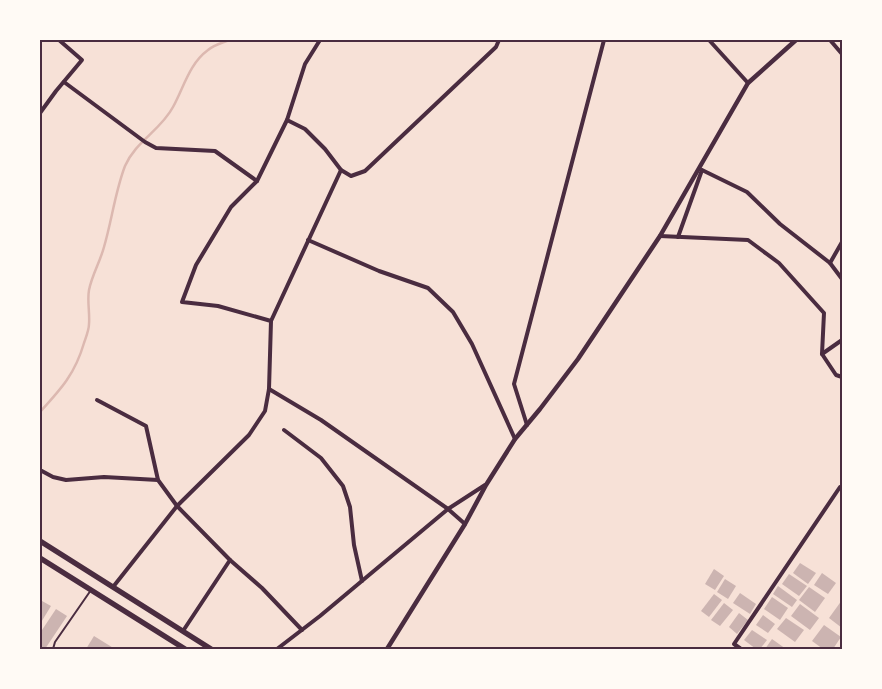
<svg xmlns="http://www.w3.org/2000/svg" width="882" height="689" viewBox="0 0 882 689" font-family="Helvetica,sans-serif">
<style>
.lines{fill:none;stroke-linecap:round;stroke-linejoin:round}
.stream{stroke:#dcb8b0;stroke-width:2.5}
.building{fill:#ccb4b1}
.service{stroke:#4a2c40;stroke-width:2}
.minor{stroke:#4a2c40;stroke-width:4}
.tertiary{stroke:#4a2c40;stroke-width:4.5}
.primary{stroke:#4a2c40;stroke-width:5.5}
.neatline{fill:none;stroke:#4a2c40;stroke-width:2}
</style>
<rect width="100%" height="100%" fill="#f7e1d7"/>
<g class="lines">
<path class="stream" d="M40,412C61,389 75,374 84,343C86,337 89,330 89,324C90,313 87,301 89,290C92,275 100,262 104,247C112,220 115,192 125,166C135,142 161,130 173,107C184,87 189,64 208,50C214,45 222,43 229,40"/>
</g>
<g class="building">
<path d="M800,563L816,573L808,584L793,573Z"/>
<path d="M714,569L724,576L715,590L705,584Z"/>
<path d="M822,573L836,583L828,594L814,585Z"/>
<path d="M789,574L807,586L799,596L782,584Z"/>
<path d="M725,579L736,586L728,599L717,592Z"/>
<path d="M778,586L797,600L792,607L773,594Z"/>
<path d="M809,587L825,598L815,612L799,600Z"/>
<path d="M740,593L756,604L750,614L733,603Z"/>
<path d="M714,594L722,600L709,617L701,611Z"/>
<path d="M772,597L788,608L780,620L764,609Z"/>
<path d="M842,600V628L829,618Z"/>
<path d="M42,601L51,606L40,624V604Z"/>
<path d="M724,603L733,610L720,626L711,620Z"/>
<path d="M800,604L819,618L810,630L791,616Z"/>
<path d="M56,609L67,616L45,649H40V633Z"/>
<path d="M739,613L748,620L737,634L729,627Z"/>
<path d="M763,615L775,624L768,633L756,625Z"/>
<path d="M786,618L804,630L795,642L777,629Z"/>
<path d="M824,625L841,637L833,649H823L812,641Z"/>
<path d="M752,630L767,640L760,649H756L744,640Z"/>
<path d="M94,636L115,649H86Z"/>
<path d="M772,639L786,649H765Z"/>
</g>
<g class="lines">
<path class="service" d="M53,649L55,642L91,590"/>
<g class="minor">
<path d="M320,40L305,64L287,120L305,129L325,149L341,170L351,176L365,171L496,47L499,40"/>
<path d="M709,40L748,83"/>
<path d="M830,40L842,54"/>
<path d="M64,82L145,142L156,148L215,151L257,181"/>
<path d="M40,113L56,91L82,60L59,40"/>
<path d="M660,236L748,240L779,263L824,313L822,354L836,375L842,377"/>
<path d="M678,237L702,170L747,192L780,224L830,263L842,279"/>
<path d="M308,240L379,271L428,288L453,312L472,344L515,439"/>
<path d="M830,263L842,242"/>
<path d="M271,321L341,170"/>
<path d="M822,354L842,340"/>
<path d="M269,389L321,420L448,509L465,524"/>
<path d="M97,400L146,426L158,480"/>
<path d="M527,425L514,384L604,40"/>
<path d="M284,430L321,458L343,486L350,507L354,545L362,581"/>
<path d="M40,470L53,477L66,480L104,477L158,480L177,506L230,560L183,631"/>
<path d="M230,560L262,588L302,630"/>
<path d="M113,587L177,506L249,435L265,411L269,389L271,321L218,306L182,302L196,265L231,207L257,181L287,120"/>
<path d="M277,649L320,616L448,509L485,485"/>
<path d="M741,649L734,644L840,487L842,488"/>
</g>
<path class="tertiary" d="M387,649L465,524L486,485L515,439L540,409L578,359L660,236L748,83L796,40"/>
<g class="primary">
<path d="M40,541L211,649"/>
<path d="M40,558L185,649"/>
</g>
</g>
<rect width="882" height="689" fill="none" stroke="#fffaf5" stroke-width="82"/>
<rect x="41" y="41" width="800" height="607" class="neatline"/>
</svg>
